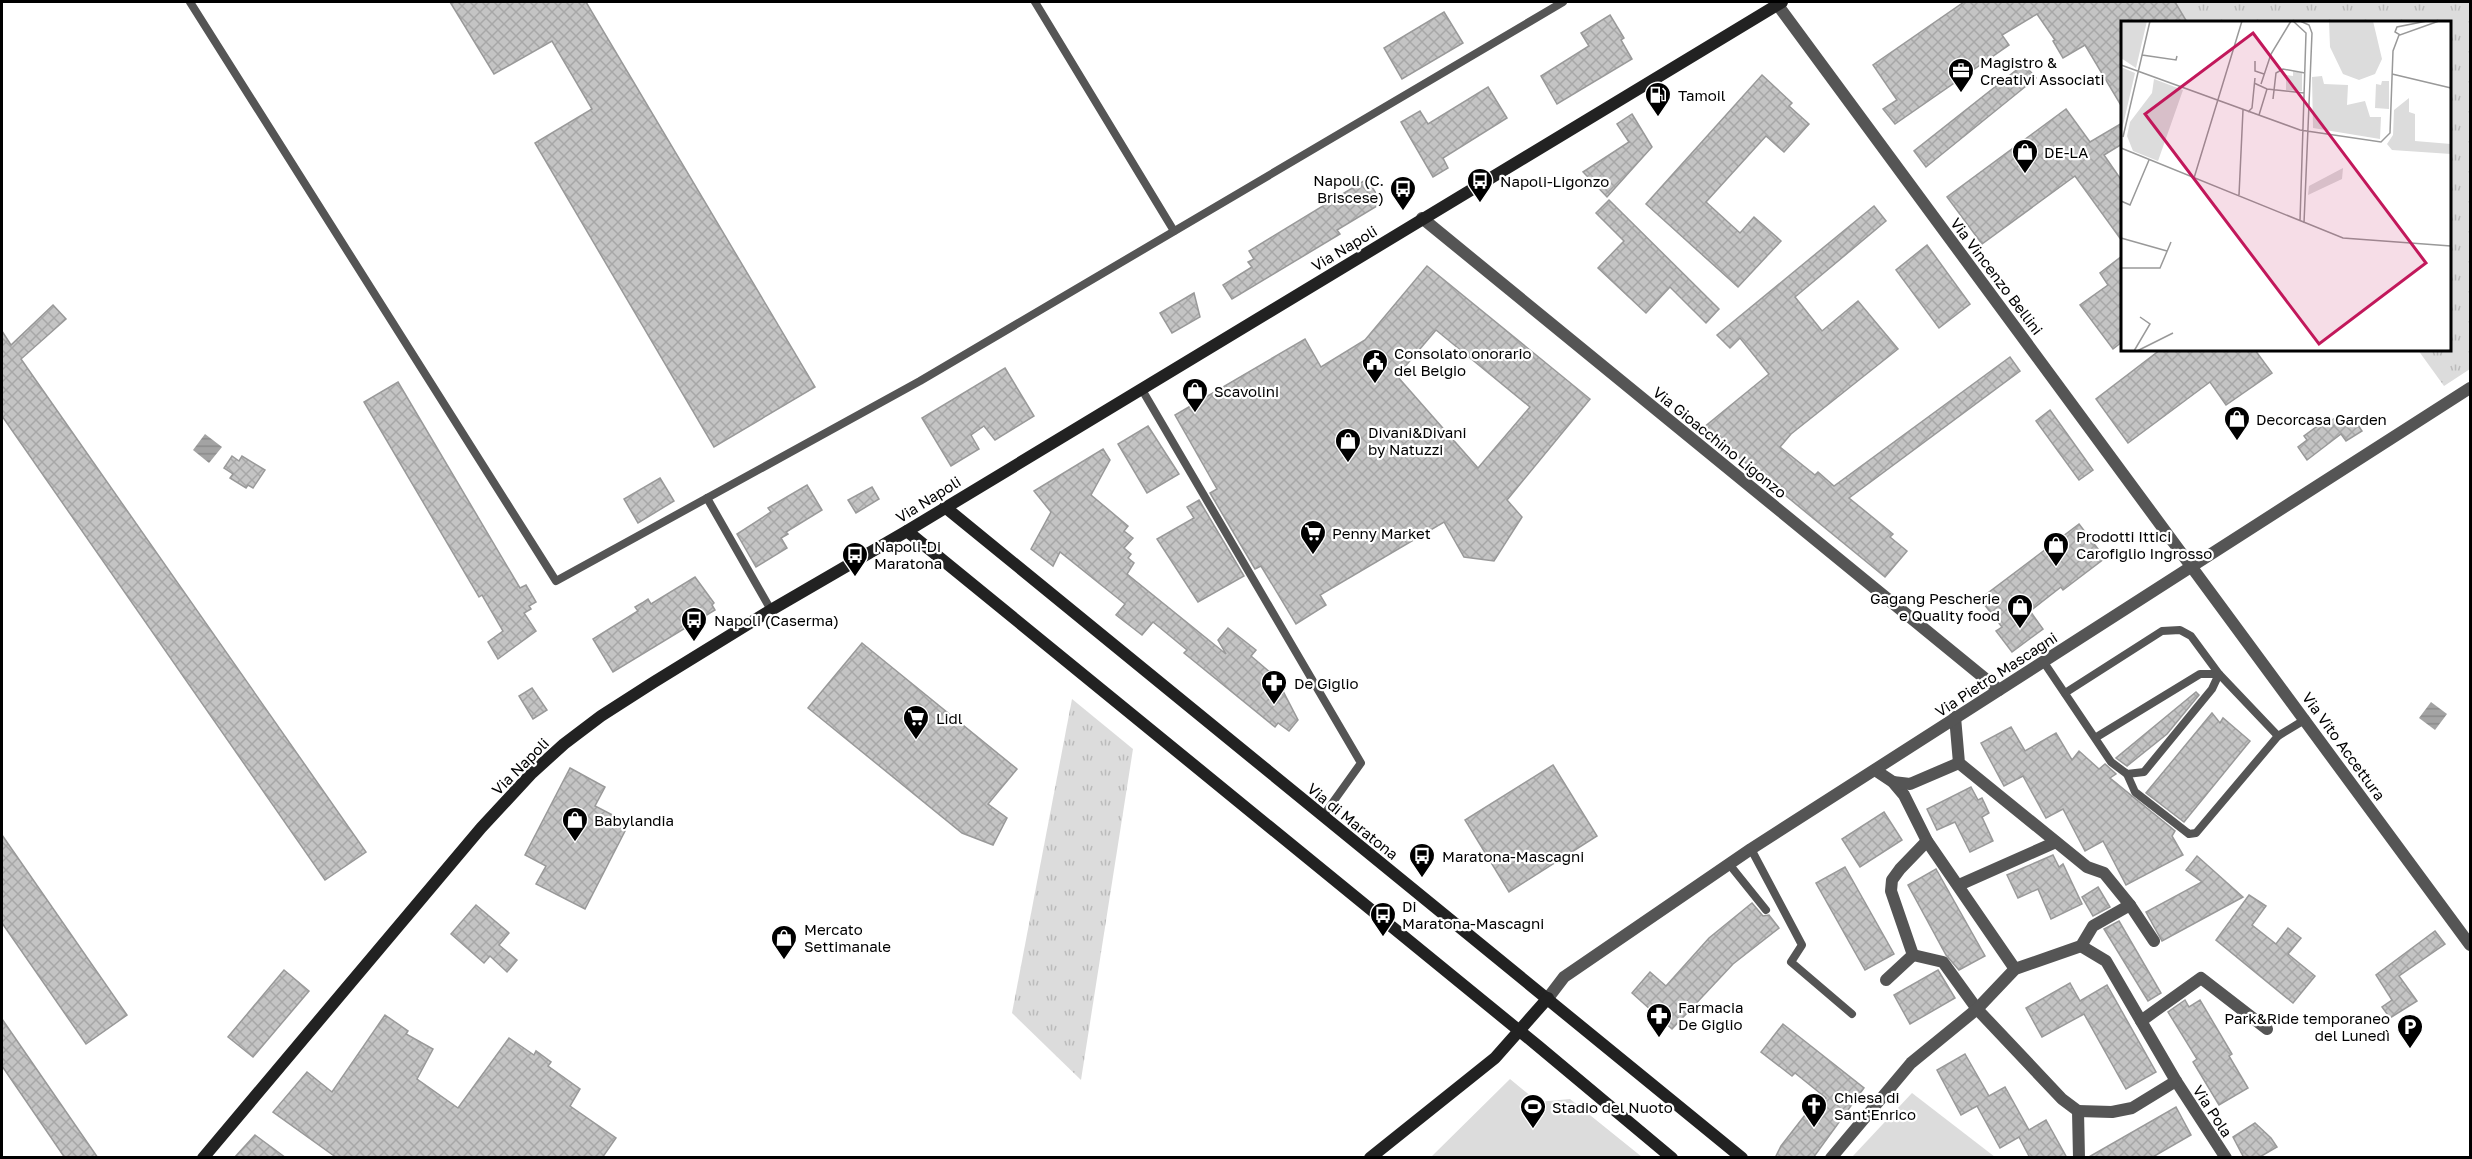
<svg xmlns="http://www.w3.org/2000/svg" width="2472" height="1159" viewBox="0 0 2472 1159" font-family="'Golos Text',sans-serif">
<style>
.grass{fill:url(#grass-tufts)}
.green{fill:#dcdcdc}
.water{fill:url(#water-rules)}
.building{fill:url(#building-cross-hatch);stroke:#999;stroke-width:1.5;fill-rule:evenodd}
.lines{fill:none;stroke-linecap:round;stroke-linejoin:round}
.lane{stroke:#555;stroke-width:8}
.street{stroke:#555;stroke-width:12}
.secondary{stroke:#222;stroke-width:12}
.labels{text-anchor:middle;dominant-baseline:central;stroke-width:4.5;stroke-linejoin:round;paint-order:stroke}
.poi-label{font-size:15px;fill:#000;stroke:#fff;text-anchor:start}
.street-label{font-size:15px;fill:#000;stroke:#fff}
.inset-road{fill:none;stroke:#999;stroke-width:1.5}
.view{fill:#c2185b;fill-opacity:0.15;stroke:#c2185b;stroke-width:3}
.inset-edge{fill:none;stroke:#000;stroke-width:3}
</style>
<defs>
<pattern id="grass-tufts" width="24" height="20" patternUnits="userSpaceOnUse" patternTransform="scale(1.5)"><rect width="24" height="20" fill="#dcdcdc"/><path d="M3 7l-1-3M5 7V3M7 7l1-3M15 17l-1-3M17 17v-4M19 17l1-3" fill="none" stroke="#bbb"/></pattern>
<pattern id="water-rules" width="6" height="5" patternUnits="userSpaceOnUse" patternTransform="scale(1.5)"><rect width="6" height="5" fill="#a3a3a3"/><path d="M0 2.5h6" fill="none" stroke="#8b8b8b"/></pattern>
<pattern id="building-cross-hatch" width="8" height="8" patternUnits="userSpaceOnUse" patternTransform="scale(1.5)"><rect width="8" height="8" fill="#c4c4c4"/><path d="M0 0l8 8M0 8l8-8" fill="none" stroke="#a7a7a7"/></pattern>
</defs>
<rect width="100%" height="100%" fill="#fff"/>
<g class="grass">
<path d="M2175,2H2470V369L2444,386L2418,350H2450V22H2187Z"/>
<path d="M1072,699L1133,749L1081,1080L1012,1013Z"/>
</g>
<g class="green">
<path d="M1510,1079L1538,1102L1570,1099L1642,1157H1431Z"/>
<path d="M1912,1093L1995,1157H1852Z"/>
</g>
<g class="water">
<path d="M205,434L222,447L209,463L193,450Z"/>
<path d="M2431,702L2447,714L2435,730L2419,718Z"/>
</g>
<g class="building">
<path d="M450,2H586L815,387L714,447L535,143L592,109L552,41L494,74Z"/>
<path d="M1964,2H2175L2187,22H2122V107L2085,45L2063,58L2053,41L2055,40L2037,14L2002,35L2009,45L1895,124L1883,109L1897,100L1873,65Z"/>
<path d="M1444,12L1463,43L1402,79L1384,48Z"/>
<path d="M1610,15L1624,38L1621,40L1632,59L1557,104L1541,76L1589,46L1581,33Z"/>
<path d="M2024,64L2036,78L1926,167L1914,151Z"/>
<path d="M1762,75L1792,103L1789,106L1809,124L1784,152L1766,136L1706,202L1740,233L1754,217L1781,241L1738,287L1646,204Z"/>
<path d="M1488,87L1507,118L1443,158L1448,168L1433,177L1401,122L1420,111L1428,124Z"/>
<path d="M2066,109L2090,142L2122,123V144L2104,155L2122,181V241L2075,176L1982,244L1947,197Z"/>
<path d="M1632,114L1652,147L1607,197L1583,172L1629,142L1617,124Z"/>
<path d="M1367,179L1382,203L1337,230L1340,234L1232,299L1223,285L1252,267L1248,262L1254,259L1249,251Z"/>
<path d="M1609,200L1719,309L1706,323L1670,287L1646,313L1598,268L1624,241L1596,213Z"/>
<path d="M1874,206L1886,221L1795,297L1822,331L1858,301L1898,349L1791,434L1780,447L1815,475L1818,472L1834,486L2010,357L2020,371L1849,498L1893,534L1890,537L1907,551L1885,577L1703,428L1769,374L1740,338L1730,348L1717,335Z"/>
<path d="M1927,245L1970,304L1939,328L1896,270Z"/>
<path d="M2122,256V342L2113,349L2080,305L2108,285L2100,273Z"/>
<path d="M1427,266L1590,399L1507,500L1522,517L1494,561L1464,557L1444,522L1320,595L1326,605L1296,624L1261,566L1255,569L1210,493L1217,489L1175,415L1305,339L1321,367L1365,340ZM1436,330L1530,407L1478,468L1397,376Z"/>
<path d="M1194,293L1200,317L1172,333L1160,313Z"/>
<path d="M53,305L66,319L21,359L366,852L325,880L2,416V331L11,345Z"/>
<path d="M2160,350H2255L2272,373L2226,405L2210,382L2128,443L2096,399Z"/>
<path d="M1005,368L1034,416L995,440L984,426L971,435L979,449L951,466L922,418Z"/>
<path d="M398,382L520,588L526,585L536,602L529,606L531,609L524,613L536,631L498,659L488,642L503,631L482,595L479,597L364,402Z"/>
<path d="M2050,410L2093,470L2079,480L2036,421Z"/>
<path d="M2341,414L2345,421L2352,416L2362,431L2346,441L2341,434L2307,460L2298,447L2307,440L2304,436L2327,419L2329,422Z"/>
<path d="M1148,426L1179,474L1147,493L1118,444Z"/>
<path d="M1103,449L1110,460L1091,495L1128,526L1124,531L1133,538L1124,548L1131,554L1128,558L1134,563L1127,574L1226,654L1218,640L1228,628L1256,650L1251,656L1285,685L1282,689L1298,720L1289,731L1278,723L1275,727L1184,653L1187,650L1153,622L1142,635L1116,615L1125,604L1060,552L1053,566L1031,549L1051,512L1034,491Z"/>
<path d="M232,456L239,461L242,456L265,470L253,488L248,485L246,488L230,478L233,474L224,468Z"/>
<path d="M660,478L674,501L638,523L624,499Z"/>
<path d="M807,485L822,510L786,532L788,534L781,538L787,548L756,567L737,534L771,512L768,508Z"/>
<path d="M872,487L879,499L856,513L848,500Z"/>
<path d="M1199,500L1244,576L1198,602L1157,539L1194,518L1187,507Z"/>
<path d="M2079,524L2105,558L2063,590L2061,587L2030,611L2043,629L2012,652L1996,631L2002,627L1980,599Z"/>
<path d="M695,577L714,603L712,605L715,610L613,672L593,639L638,611L635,607L642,603L648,599L651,604Z"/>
<path d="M862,643L1017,769L988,804L1007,818L993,845L962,833L808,708Z"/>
<path d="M532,688L547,710L533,719L519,696Z"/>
<path d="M2196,692L2199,695L2167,734L2127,766L2116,758Z"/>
<path d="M2212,713L2220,723L2223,718L2250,741L2184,822L2146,793Z"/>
<path d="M2011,727L2025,751L2056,733L2072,760L2079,751L2099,769L2105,764L2116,774L2110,778L2175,831L2172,836L2183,855L2126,885L2103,841L2085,851L2063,809L2046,818L2023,776L2004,786L1981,743Z"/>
<path d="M1553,765L1597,836L1509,892L1465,820Z"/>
<path d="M570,768L605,787L595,806L626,822L625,831L585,909L536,884L546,866L525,855Z"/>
<path d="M1971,787L1978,800L1982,798L1989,813L1982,817L1993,841L1970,852L1955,822L1937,830L1927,809Z"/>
<path d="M1884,812L1902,840L1860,867L1842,839Z"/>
<path d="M2,835L127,1015L86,1044L2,923Z"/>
<path d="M2053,855L2059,867L2063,864L2082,904L2051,919L2038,889L2018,898L2007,875Z"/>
<path d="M2197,856L2243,897L2162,941L2146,912L2202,882L2186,870Z"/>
<path d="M1845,867L1894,954L1865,970L1816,883Z"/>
<path d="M1936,869L1985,956L1959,970L1946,955L1908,885Z"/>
<path d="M2098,887L2110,907L2093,916L2082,897Z"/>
<path d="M2249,895L2266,906L2252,925L2276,944L2288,928L2301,938L2288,954L2315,976L2293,1003L2216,940Z"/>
<path d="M1752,903L1763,916L1769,915L1779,928L1733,964L1672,1029L1632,993L1650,972L1666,986L1709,938Z"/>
<path d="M476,905L509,933L499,945L517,960L507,972L490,956L484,963L451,934Z"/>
<path d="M2119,921L2161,993L2148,1001L2104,929Z"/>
<path d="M2435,931L2445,944L2399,976L2417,1001L2390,1018L2382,1007L2392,1000L2376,975Z"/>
<path d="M284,970L309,991L253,1057L228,1037Z"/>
<path d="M1938,970L1955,998L1910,1024L1894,995Z"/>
<path d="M2070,983L2080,1001L2107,985L2156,1072L2126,1089L2084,1014L2042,1037L2026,1008Z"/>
<path d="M2185,1000L2189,1007L2200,1000L2232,1054L2229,1056L2248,1088L2219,1105L2193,1062L2197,1059L2168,1012Z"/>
<path d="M385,1015L408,1031L406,1034L433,1049L417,1079L458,1108L509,1038L534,1055L536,1051L551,1062L548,1066L580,1089L570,1106L616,1138L602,1158H337L273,1112L307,1072L332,1092Z"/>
<path d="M2,1019L98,1158H65L2,1066Z"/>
<path d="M1783,1024L1864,1088L1813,1158H1775L1781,1146L1805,1115L1826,1098L1795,1073L1792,1076L1761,1052Z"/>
<path d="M1965,1054L1989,1096L2005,1087L2029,1130L2046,1120L2067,1158H2030L2019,1137L2000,1148L1977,1106L1961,1115L1937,1070Z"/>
<path d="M2176,1107L2191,1135L2151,1158H2087Z"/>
<path d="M2255,1123L2271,1138L2277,1147L2258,1158H2244L2233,1137Z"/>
<path d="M255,1135L286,1158H234Z"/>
</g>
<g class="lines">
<g class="lane">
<path d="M190,2L556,581L920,381L1563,2"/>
<path d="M1035,2L1174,231"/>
<path d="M1141,388L1361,763L1323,816"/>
<path d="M707,498L771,610"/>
<path d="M2043,661L2111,762L2127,774L2144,772L2212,689L2219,674H2200L2095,738"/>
<path d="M2065,693L2162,631L2180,630L2191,636L2219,674L2278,736"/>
<path d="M2127,774L2135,792L2189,834L2196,833L2278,736L2306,719"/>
<path d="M1751,849L1802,945L1791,962L1852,1014"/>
<path d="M1729,864L1766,910"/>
</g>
<g class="street">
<path d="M1777,4L2470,945"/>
<path d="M1422,218L1999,690"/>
<path d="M1955,717L1959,763L2087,867L2104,873L2130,905L2154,941"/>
<path d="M1875,770L1893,782L1904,795L1927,841L2015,969"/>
<path d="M1893,782L1910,784L1959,763"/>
<path d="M1959,885L2056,842"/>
<path d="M2081,946L2106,961L2176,1081L2226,1158"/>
<path d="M1913,955L1943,962L1977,1009L2062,1099L2078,1111L2079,1158"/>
<path d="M1886,980L1913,955L1891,891L1892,880L1900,869L1927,841"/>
<path d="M1548,998L1564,977L1751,849L2470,388"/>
<path d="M2141,1021L2201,978L2267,1029"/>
<path d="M2078,1111L2112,1112L2132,1108L2176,1081"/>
<path d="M1831,1158L1911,1063L1977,1009L2015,969L2081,946L2093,926L2130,905"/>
</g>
<g class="secondary">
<path d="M945,507L1742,1158"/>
<path d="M907,531L1538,1046L1672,1158"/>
<path d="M203,1158L481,828L532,773L564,744L601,716L654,682L771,610L907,531L1782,2"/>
<path d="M1370,1158L1495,1058L1548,998"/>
</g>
</g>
<defs>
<symbol id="office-pin" viewBox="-11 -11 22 30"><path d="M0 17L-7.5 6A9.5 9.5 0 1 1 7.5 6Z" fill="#000" stroke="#fff"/><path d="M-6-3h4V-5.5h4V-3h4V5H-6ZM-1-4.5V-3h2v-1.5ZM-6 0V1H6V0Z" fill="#fff"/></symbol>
<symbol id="fuel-pin" viewBox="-11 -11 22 30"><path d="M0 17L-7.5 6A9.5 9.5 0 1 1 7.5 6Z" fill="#000" stroke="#fff"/><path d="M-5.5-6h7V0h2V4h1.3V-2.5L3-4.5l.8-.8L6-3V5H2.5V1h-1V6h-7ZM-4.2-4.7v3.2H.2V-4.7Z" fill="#fff"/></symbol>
<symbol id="shop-pin" viewBox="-11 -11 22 30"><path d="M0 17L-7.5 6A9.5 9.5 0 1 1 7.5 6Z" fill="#000" stroke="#fff"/><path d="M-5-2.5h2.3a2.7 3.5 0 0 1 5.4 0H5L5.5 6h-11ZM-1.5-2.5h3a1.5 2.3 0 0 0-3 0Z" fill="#fff"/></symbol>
<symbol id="bus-pin" viewBox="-11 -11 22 30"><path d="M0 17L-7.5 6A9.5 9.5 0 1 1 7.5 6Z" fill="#000" stroke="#fff"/><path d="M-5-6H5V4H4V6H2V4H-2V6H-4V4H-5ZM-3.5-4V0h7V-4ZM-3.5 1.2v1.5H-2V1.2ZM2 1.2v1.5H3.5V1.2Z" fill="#fff"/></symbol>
<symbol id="civic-pin" viewBox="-11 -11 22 30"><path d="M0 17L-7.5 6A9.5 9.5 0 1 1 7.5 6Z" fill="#000" stroke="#fff"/><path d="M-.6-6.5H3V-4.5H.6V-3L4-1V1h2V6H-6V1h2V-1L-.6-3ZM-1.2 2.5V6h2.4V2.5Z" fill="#fff"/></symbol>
<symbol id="supermarket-pin" viewBox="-11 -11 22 30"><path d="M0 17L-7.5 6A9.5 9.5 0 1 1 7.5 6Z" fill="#000" stroke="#fff"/><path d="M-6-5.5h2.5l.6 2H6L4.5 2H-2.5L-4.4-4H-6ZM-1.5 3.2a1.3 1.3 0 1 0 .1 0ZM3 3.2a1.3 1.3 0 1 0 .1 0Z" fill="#fff"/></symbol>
<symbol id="pharmacy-pin" viewBox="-11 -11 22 30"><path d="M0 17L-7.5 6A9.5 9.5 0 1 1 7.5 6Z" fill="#000" stroke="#fff"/><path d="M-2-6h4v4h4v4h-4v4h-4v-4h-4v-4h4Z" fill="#fff"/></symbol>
<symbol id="parking-pin" viewBox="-11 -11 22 30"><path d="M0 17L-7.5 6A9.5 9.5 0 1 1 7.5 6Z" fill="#000" stroke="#fff"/><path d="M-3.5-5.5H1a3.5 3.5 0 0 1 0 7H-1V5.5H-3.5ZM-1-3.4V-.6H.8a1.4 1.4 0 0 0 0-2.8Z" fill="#fff"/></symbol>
<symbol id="church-pin" viewBox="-11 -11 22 30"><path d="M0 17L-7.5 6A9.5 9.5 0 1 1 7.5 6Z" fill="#000" stroke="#fff"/><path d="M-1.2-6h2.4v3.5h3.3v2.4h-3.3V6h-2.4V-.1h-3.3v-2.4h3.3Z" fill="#fff"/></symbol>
<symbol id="stadium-pin" viewBox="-11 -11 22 30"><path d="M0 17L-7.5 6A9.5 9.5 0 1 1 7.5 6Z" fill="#000" stroke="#fff"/><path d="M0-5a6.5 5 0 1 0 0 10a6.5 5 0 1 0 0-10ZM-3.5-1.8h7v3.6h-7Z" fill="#fff"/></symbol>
</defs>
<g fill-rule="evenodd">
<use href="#office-pin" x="1946" y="56" width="30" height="40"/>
<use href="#fuel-pin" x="1643" y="80" width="30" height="40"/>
<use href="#shop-pin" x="2010" y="137" width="30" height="40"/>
<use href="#bus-pin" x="1465" y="166" width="30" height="40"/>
<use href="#bus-pin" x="1388" y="174" width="30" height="40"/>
<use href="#civic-pin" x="1360" y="347" width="30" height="40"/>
<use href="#shop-pin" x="1180" y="376" width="30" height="40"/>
<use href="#shop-pin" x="2222" y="404" width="30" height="40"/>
<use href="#shop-pin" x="1333" y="426" width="30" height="40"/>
<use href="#supermarket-pin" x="1298" y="518" width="30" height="40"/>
<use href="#shop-pin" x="2041" y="530" width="30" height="40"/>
<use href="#bus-pin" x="840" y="540" width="30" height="40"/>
<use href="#shop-pin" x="2005" y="592" width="30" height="40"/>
<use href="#bus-pin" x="679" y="605" width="30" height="40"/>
<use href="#pharmacy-pin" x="1259" y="668" width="30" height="40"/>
<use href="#supermarket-pin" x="901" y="703" width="30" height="40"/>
<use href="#shop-pin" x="560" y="805" width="30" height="40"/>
<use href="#bus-pin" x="1407" y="841" width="30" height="40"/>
<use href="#bus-pin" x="1368" y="900" width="30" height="40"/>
<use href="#shop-pin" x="769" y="923" width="30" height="40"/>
<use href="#pharmacy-pin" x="1644" y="1001" width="30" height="40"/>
<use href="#parking-pin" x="2395" y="1012" width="30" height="40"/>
<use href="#church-pin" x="1799" y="1091" width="30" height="40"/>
<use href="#stadium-pin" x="1518" y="1092" width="30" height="40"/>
</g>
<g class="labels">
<g class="poi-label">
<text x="1980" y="62">Magistro &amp;<tspan x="1980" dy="17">Creativi Associati</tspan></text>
<text x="1678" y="95">Tamoil</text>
<text x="2044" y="152">DE-LA</text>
<text x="1384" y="180" text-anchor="end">Napoli (C.<tspan x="1384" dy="17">Briscese)</tspan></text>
<text x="1500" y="181">Napoli-Ligonzo</text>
<text x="1394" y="353">Consolato onorario<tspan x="1394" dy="17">del Belgio</tspan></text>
<text x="1214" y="391">Scavolini</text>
<text x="2256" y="419">Decorcasa Garden</text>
<text x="1368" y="432">Divani&amp;Divani<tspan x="1368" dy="17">by Natuzzi</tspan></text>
<text x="1332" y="533">Penny Market</text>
<text x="2076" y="536">Prodotti Ittici<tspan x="2076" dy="17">Carofiglio Ingrosso</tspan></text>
<text x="874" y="546">Napoli-Di<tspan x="874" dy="17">Maratona</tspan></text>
<text x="2000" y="598" text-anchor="end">Gagang Pescherie<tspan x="2000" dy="17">e Quality food</tspan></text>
<text x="714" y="620">Napoli (Caserma)</text>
<text x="1294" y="683">De Giglio</text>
<text x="936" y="718">Lidl</text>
<text x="594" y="820">Babylandia</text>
<text x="1442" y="856">Maratona-Mascagni</text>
<text x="1402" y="906">Di<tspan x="1402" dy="17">Maratona-Mascagni</tspan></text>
<text x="804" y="929">Mercato<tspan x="804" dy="17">Settimanale</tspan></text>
<text x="1678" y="1007">Farmacia<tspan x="1678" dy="17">De Giglio</tspan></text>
<text x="2390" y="1018" text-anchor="end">Park&amp;Ride temporaneo<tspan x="2390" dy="17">del Lunedì</tspan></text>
<text x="1834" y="1097">Chiesa di<tspan x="1834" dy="17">Sant'Enrico</tspan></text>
<text x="1552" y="1107">Stadio del Nuoto</text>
</g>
<g class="street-label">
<text transform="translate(1344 248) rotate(-31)">Via Napoli</text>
<text transform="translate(1997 276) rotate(53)">Via Vincenzo Bellini</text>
<text transform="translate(1720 442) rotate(39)">Via Gioacchino Ligonzo</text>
<text transform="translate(928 499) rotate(-32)">Via Napoli</text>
<text transform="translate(1996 674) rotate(-33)">Via Pietro Mascagni</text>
<text transform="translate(2344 746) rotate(54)">Via Vito Accettura</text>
<text transform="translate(520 766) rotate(-45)">Via Napoli</text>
<text transform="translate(1353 821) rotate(39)">Via di Maratona</text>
<text transform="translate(2213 1111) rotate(57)">Via Pola</text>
</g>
</g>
<g transform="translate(2121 21)">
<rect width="330" height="330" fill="#fff"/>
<path d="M33,58L62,69L37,140L12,130L6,115L9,101L31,72ZM288,77V91L294,93V120L330,123V133L271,129L266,123L272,114L273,89ZM222,147L221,158L187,174L188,165Z" fill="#dcdcdc"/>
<path d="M0,0H26L15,47L0,37ZM208,0H252L261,38L254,53L238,59L222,53L209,26ZM0,46L14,52L0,113ZM172,50L181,52V70L165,69V54L172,55ZM201,55L203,63L227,64L226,84L244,80L249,96H260L259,118L192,107L191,56ZM261,60H268V88L254,87L255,63L260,64Z" fill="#dcdcdc"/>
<path class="inset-road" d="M172,0L185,12L179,200M179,0L188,4L191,12L183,202M306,0L276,6L274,11L279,14L318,0M21,34L55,39L56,35M134,40V50L143,53M0,44L179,109L260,121L269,112L272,30L278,14M271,53L330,67M133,62L146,68L183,72M140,63L150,33L170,0M152,78L155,52L162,48L184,52M127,91L131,87L134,57M138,94L146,68M2,116L29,0M0,127L222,217L330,225M73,157L121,0M118,174L122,89M0,180L9,184L28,139M0,217L46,230M0,247H39L50,221M13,330L29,303L19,296M16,330L52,312"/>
<path class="view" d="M132,12L305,242L198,323L24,93Z"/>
<rect width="330" height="330" class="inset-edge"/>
</g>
<rect width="2472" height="1159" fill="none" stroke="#000000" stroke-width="6"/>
</svg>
